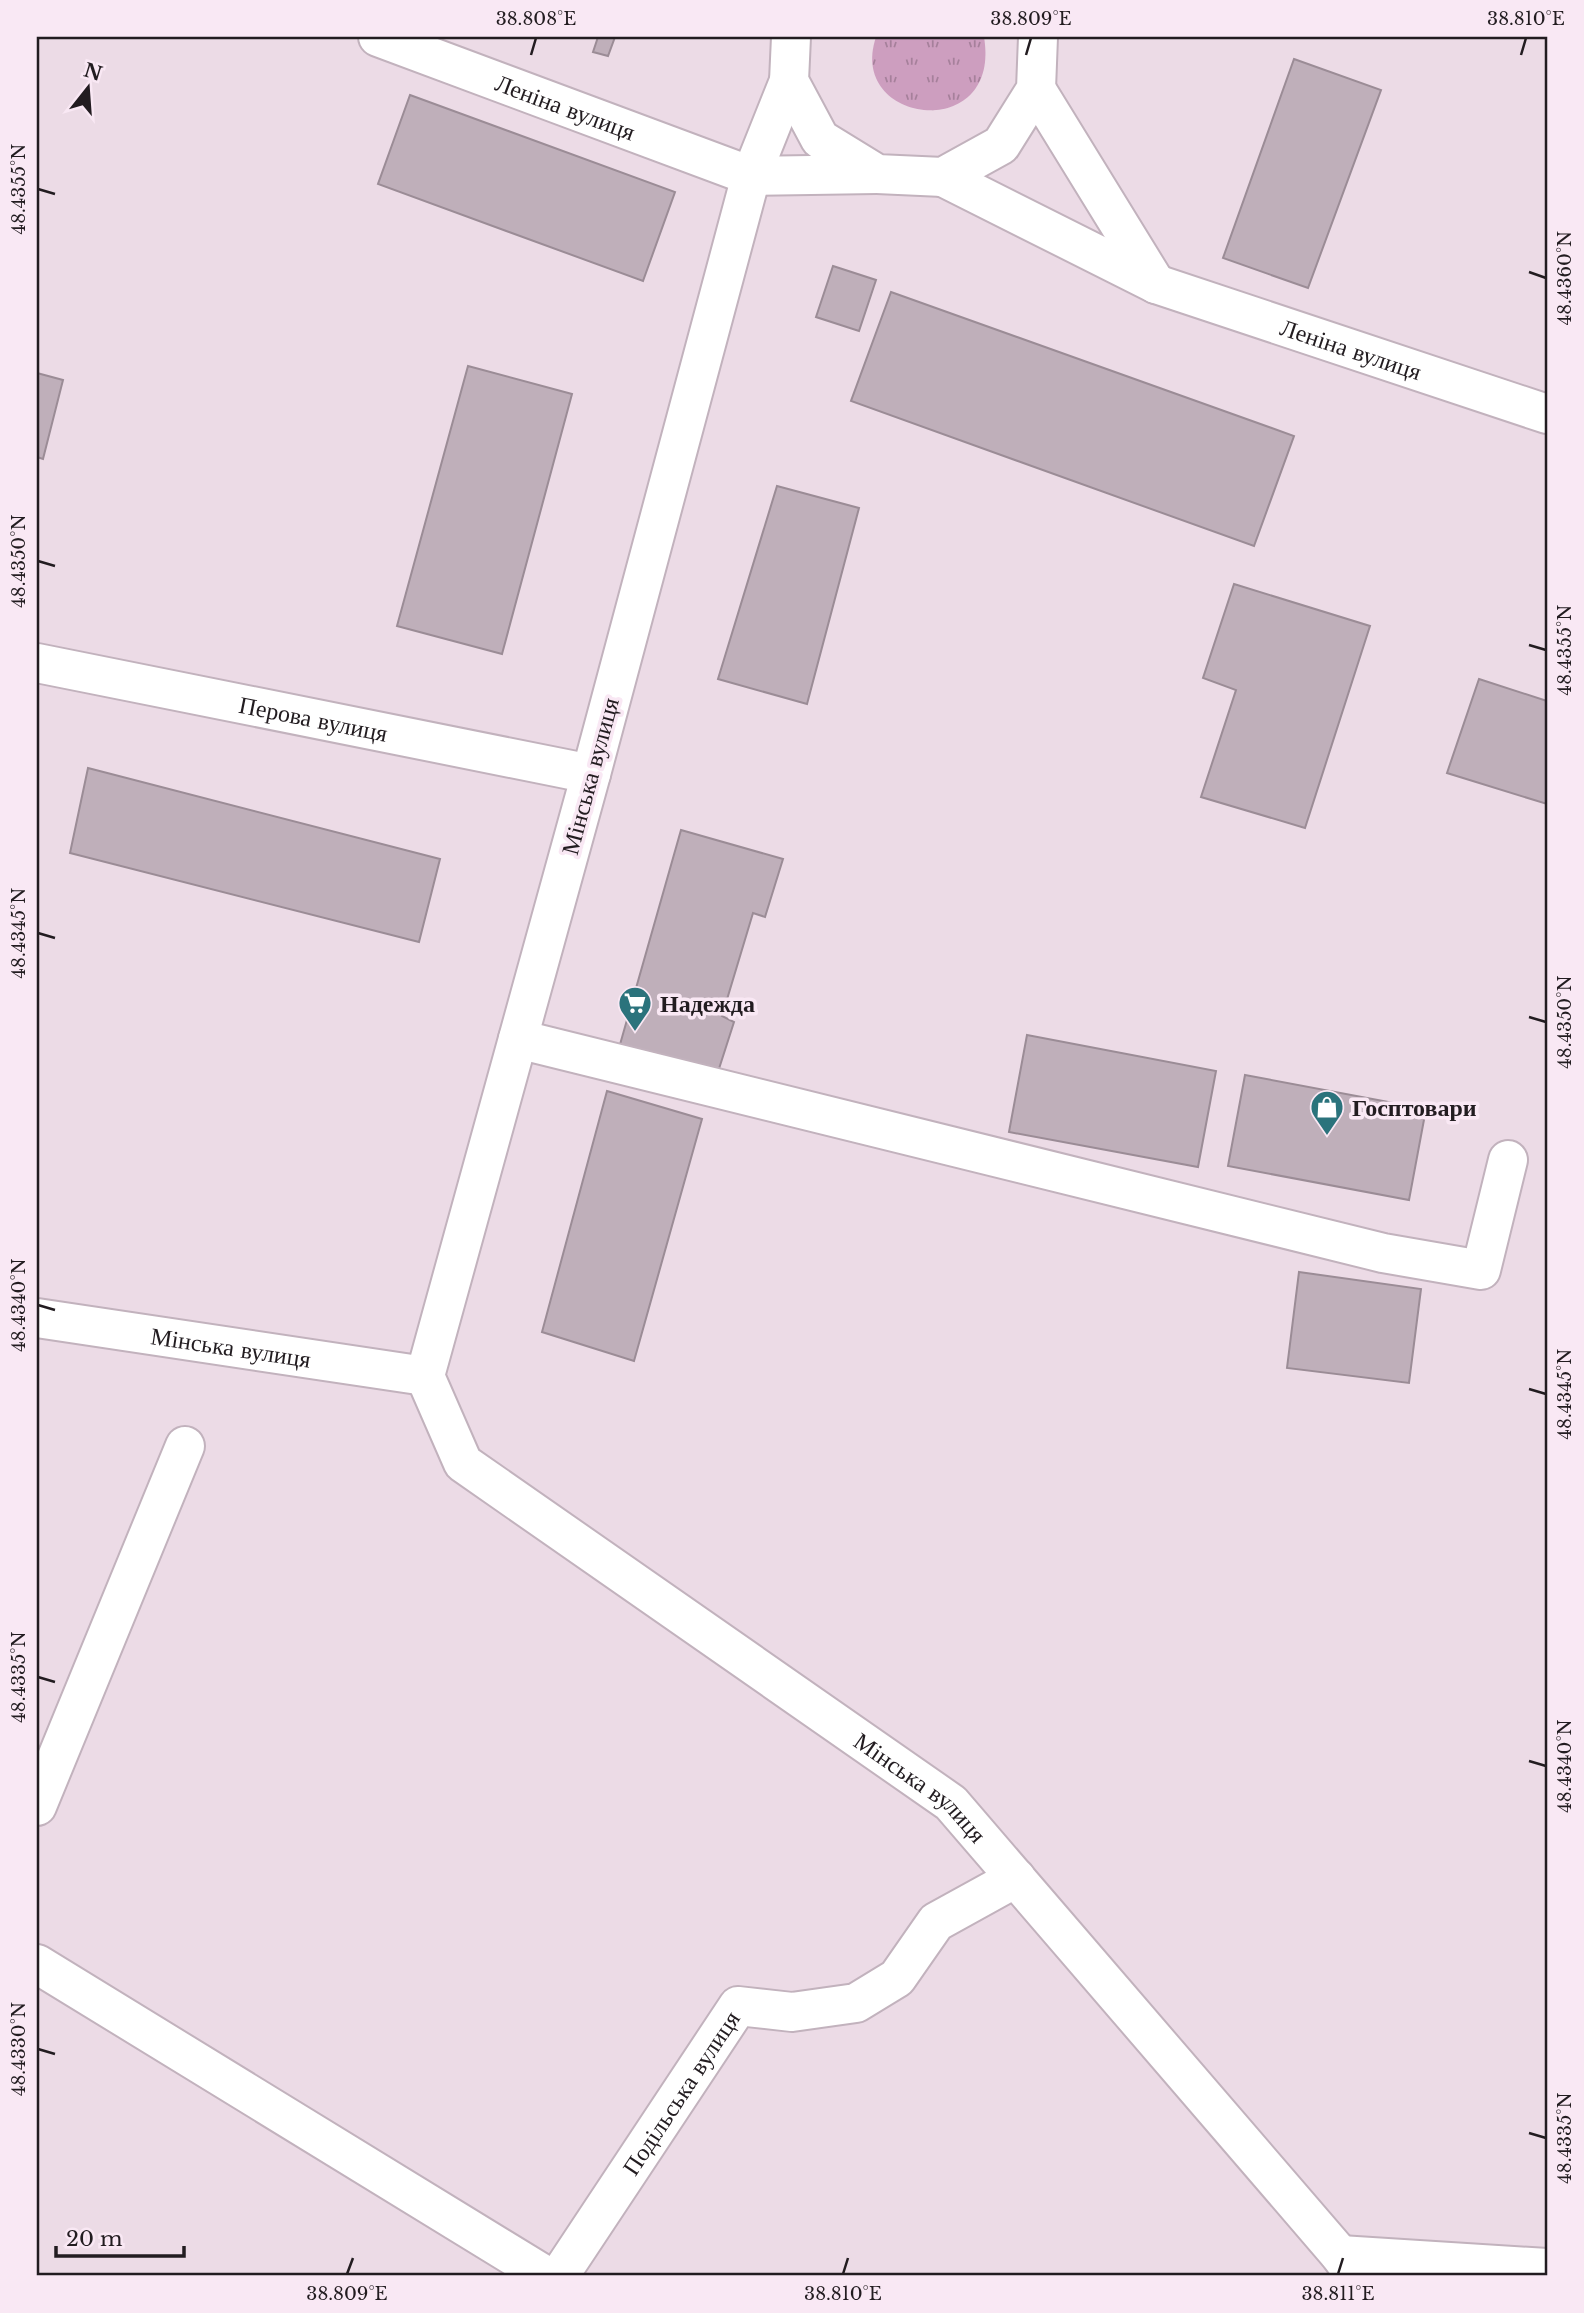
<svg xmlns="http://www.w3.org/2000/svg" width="1584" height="2313" viewBox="0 0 1584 2313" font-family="'Libre Baskerville',serif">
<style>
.grass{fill:url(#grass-tufts)}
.building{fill:#bfafba;stroke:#9b8c96;stroke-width:2}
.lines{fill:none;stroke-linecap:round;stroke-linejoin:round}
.minor-casing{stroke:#c2b2bd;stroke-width:42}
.minor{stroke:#fff;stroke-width:38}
.ticks{fill:none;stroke:#221c20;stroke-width:2.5}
.labels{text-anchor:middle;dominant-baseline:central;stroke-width:7;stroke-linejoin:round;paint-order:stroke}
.street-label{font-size:24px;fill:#221c20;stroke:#f9e8f4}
.poi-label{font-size:24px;font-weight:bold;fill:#221c20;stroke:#f9e8f4;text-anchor:start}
.neatline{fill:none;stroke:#221c20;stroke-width:2.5}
.ticks-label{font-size:18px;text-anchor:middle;fill:#221c20}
</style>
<defs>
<pattern id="grass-tufts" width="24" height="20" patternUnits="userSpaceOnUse" patternTransform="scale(1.75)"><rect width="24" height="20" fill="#cd9ebf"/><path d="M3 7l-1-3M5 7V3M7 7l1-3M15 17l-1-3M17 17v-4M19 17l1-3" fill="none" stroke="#a6809b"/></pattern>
</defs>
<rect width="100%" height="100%" fill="#ecdbe6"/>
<path class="grass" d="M876,37H984C1002,144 846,125 876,37Z"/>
<g class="building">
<path d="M598,37H615L608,56L593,52Z"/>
<path d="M1294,59L1381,90L1308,288L1223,258Z"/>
<path d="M410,95L675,192L643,281L378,184Z"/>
<path d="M833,266L876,280L859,331L816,317Z"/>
<path d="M891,292L1294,436L1254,546L851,401Z"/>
<path d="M468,366L572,394L502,654L397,626Z"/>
<path d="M37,373L63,380L43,459L37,457Z"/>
<path d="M777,486L859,508L807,704L718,679Z"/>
<path d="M1234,584L1370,626L1305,828L1201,797L1236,690L1203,678Z"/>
<path d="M1479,679L1547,701V804L1447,773Z"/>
<path d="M88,768L440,859L419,942L70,853Z"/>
<path d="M681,830L783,859L765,917L753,913L722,1016L734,1022L716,1078L619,1048Z"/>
<path d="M1027,1035L1216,1071L1198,1167L1009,1132Z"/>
<path d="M1245,1075L1426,1109L1409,1200L1228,1166Z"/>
<path d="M607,1091L702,1119L634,1361L542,1332Z"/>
<path d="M1299,1272L1421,1289L1409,1383L1287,1368Z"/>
</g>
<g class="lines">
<defs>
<g id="minor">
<path id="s1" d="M378,37L751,176L877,174"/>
<path d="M791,37L789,81L820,139L877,174L943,177L1001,145L1036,89L1038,37"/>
<path id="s2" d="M789,81L751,176L591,774L425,1376L463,1463L951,1803L1340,2255L1355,2276"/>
<path d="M1036,89L1156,284"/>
<path id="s3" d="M943,177L1156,284L1547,414"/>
<path id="s4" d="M37,663L591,774"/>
<path d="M518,1039L1383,1253L1481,1270L1508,1160"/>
<path id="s5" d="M37,1318L425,1376"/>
<path d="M37,1806L185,1446"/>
<path d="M37,1964L546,2276"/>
<path d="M1340,2255L1547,2268"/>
<path id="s6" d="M559,2276L738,2006L792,2012L856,2003L897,1978L936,1922L1016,1878"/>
</g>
</defs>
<use href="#minor" class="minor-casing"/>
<use href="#minor" class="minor"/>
</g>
<path class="ticks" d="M531,55L536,38M1026,55L1031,38M1521,55L1526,38M38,189L55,194M1529,272L1546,278M38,561L55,566M1529,645L1546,650M38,933L55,938M1529,1017L1546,1022M38,1305L55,1310M1529,1389L1546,1394M38,1677L55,1682M1529,1761L1546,1766M38,2049L55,2054M1529,2133L1546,2138M347,2274L353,2258M843,2274L848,2258M1338,2274L1343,2258"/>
<defs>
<symbol id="supermarket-pin" viewBox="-11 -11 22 30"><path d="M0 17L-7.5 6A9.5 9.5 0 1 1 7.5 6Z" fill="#2b737c" stroke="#f9e8f4"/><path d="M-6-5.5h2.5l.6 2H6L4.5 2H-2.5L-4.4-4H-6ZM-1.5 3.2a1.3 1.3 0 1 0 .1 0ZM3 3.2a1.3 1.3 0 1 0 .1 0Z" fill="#fff"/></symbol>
<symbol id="shop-pin" viewBox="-11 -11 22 30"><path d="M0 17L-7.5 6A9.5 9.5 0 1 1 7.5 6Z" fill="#2b737c" stroke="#f9e8f4"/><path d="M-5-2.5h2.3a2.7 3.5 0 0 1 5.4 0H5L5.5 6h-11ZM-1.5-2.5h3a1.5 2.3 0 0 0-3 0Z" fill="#fff"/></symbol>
</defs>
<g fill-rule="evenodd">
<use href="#supermarket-pin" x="616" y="984" width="38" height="52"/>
<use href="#shop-pin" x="1308" y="1088" width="38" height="52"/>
</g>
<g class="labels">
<g class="street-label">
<text stroke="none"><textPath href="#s1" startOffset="200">Леніна вулиця</textPath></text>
<text stroke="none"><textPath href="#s3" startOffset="444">Леніна вулиця</textPath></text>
<text stroke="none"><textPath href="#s4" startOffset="282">Перова вулиця</textPath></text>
<text transform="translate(590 776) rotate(-75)">Мінська вулиця</text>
<text stroke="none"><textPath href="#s5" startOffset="196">Мінська вулиця</textPath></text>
<text stroke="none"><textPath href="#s2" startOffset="2002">Мінська вулиця</textPath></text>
<text stroke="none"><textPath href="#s6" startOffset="220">Подільська вулиця</textPath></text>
</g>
<g class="poi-label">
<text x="660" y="1003">Надежда</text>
<text x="1352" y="1107">Госптовари</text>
</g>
</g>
<rect width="1584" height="2313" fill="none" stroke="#f9e8f4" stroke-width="77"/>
<g transform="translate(88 88) rotate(17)" stroke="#f9e8f4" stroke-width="5" paint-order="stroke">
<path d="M0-5L12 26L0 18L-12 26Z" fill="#221c20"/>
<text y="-10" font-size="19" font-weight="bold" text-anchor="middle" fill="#221c20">N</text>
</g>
<path d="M56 2246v10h128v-10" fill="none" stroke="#221c20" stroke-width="3.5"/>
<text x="66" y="2246" font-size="21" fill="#221c20" stroke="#f9e8f4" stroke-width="5" paint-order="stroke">20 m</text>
<rect x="38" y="38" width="1508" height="2236" class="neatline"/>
<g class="ticks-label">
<text x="536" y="25">38.808°E</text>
<text x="1031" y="25">38.809°E</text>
<text x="1526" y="25">38.810°E</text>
<text transform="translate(19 189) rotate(-90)" y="6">48.4355°N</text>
<text transform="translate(1565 278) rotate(-90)" y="6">48.4360°N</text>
<text transform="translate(19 561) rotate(-90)" y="6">48.4350°N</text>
<text transform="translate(1565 650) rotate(-90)" y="6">48.4355°N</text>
<text transform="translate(19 933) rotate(-90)" y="6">48.4345°N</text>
<text transform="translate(1565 1022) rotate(-90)" y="6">48.4350°N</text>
<text transform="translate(19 1305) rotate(-90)" y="6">48.4340°N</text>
<text transform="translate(1565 1394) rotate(-90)" y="6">48.4345°N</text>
<text transform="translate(19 1677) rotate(-90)" y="6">48.4335°N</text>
<text transform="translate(1565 1766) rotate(-90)" y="6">48.4340°N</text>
<text transform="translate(19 2049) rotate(-90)" y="6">48.4330°N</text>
<text transform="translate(1565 2138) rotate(-90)" y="6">48.4335°N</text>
<text x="347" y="2300">38.809°E</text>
<text x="843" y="2300">38.810°E</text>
<text x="1338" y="2300">38.811°E</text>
</g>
</svg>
